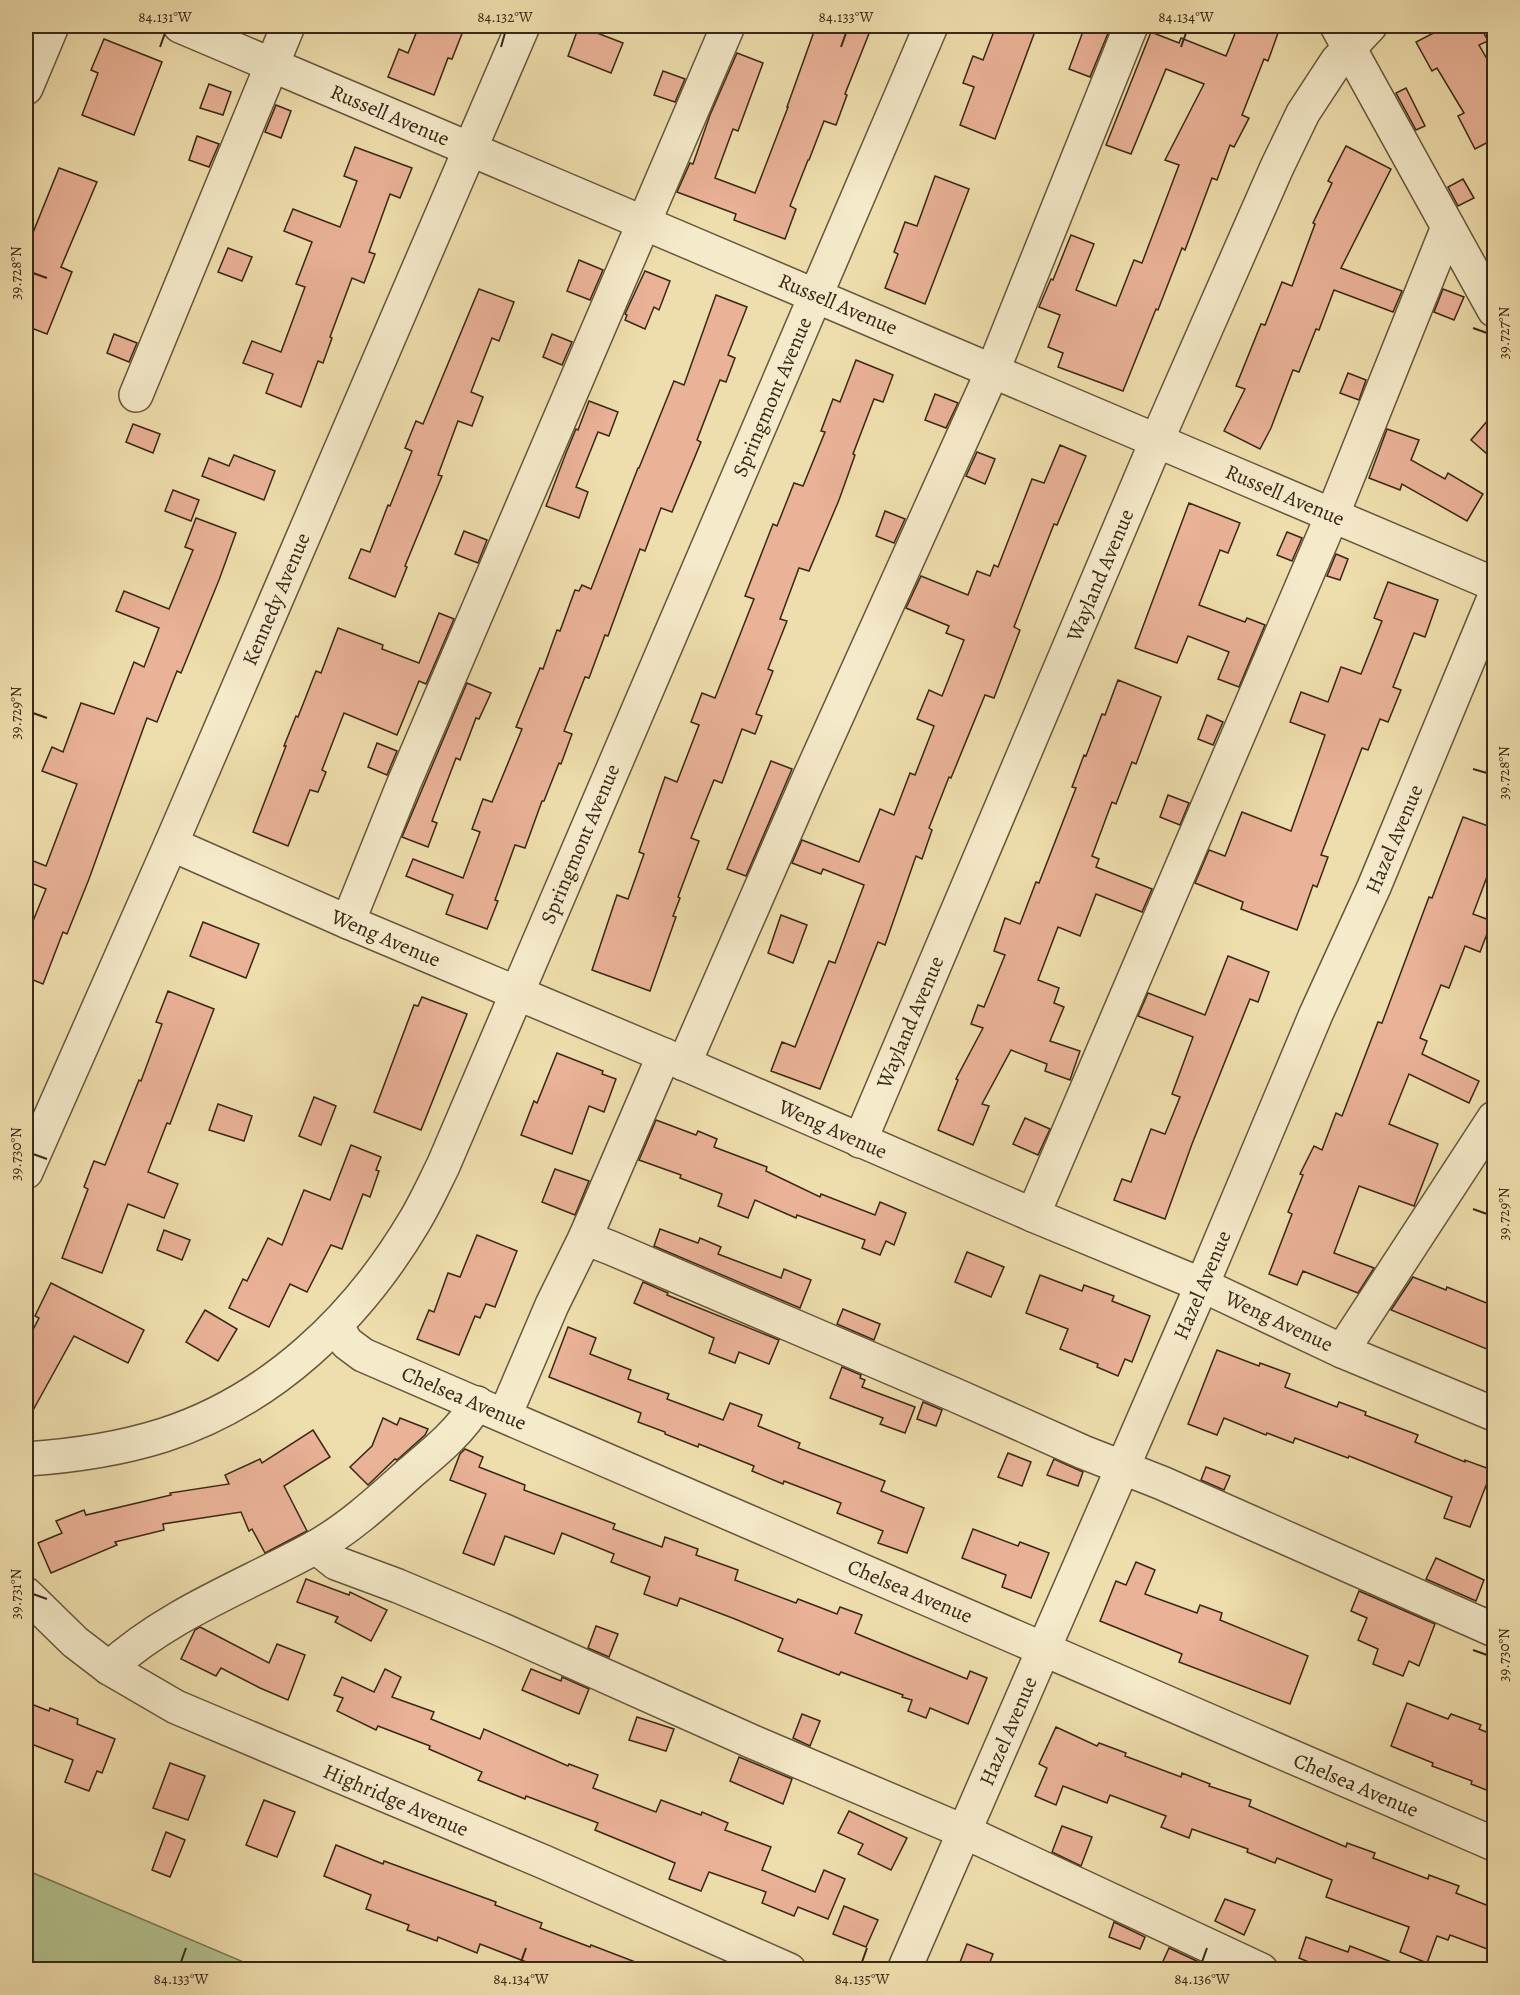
<svg xmlns="http://www.w3.org/2000/svg" width="1520" height="1995" viewBox="0 0 1520 1995" font-family="Alegreya,serif">
<style>
.green{fill:#b3c28f;stroke:#767553;stroke-width:1.5}
.building{fill:#eab297;stroke:#392817;stroke-width:1.5}
.lines{fill:none;stroke-linecap:round;stroke-linejoin:round}
.minor-casing{stroke:#66563c;stroke-width:36}
.minor{stroke:#f5eaca;stroke-width:33}
.ticks{fill:none;stroke:#392817;stroke-width:2}
.labels{text-anchor:middle;dominant-baseline:central;stroke-width:4.5;stroke-linejoin:round;paint-order:stroke}
.street-label{font-size:21px;fill:#392817;stroke:#f5eaca}
.neatline{fill:none;stroke:#392817;stroke-width:2}
.ticks-label{font-size:15px;text-anchor:middle;fill:#392817}
</style>
<rect width="100%" height="100%" fill="#efdead"/>
<filter id="stains"><feTurbulence type="fractalNoise" baseFrequency=".00333" numOctaves="4"/><feColorMatrix values="0 0 0 0 .2 0 0 0 0 .09 0 0 0 0 .02 0 0 0 .5 -.17"/></filter>
<radialGradient id="worn" r=".72"><stop offset=".6" stop-color="#630" stop-opacity="0"/><stop offset="1" stop-color="#630" stop-opacity=".3"/></radialGradient>
<path class="green" d="M26,1870L260,1969H26Z"/>
<g class="building">
<path d="M419,26H465L452,59L448,58L434,95L388,77L399,49L408,53Z"/>
<path d="M579,26L623,43L611,73L568,56Z"/>
<path d="M816,26H872L845,94L847,95L836,125L824,121L809,160H808L790,206L796,209L785,239L734,220L736,214L677,192L690,163L693,164L710,115L737,53L763,63L738,131L733,129L715,178L755,193L788,107H787Z"/>
<path d="M996,26H1037L995,139L960,125L974,87L963,83L973,56L983,60Z"/>
<path d="M1085,26H1111L1090,77L1069,69Z"/>
<path d="M1238,26H1259L1278,33L1268,61L1264,59L1242,115L1249,118L1234,147L1230,145L1217,180L1212,178L1185,250L1182,248L1158,310L1156,309L1123,391L1058,367L1063,353L1048,347L1060,315L1039,307L1051,279L1053,280L1071,235L1094,244L1076,290L1116,306L1134,260L1142,263L1179,165L1165,160L1204,84L1166,69L1131,154L1106,145L1151,32L1179,43L1181,38L1226,56Z"/>
<path d="M1447,26H1480L1488,41L1479,45L1494,71V139L1475,149L1458,116L1464,113L1437,68L1432,71L1416,42Z"/>
<path d="M104,39L162,62L134,135L82,115L98,73L91,70Z"/>
<path d="M663,71L685,79L675,102L654,95Z"/>
<path d="M209,84L231,92L223,115L200,108Z"/>
<path d="M1406,88L1425,126L1416,130L1396,93Z"/>
<path d="M276,105L291,111L281,138L265,132Z"/>
<path d="M197,136L219,144L209,167L189,160Z"/>
<path d="M1346,146L1391,169L1341,268L1402,291L1393,312L1334,290L1319,330L1316,329L1299,372L1293,370L1271,428L1260,449L1224,431L1245,389L1236,386L1261,324L1265,325L1282,282L1292,286L1315,224L1313,223L1332,183L1328,181Z"/>
<path d="M355,147L412,168L400,198L390,194L369,252L375,254L364,283L352,278L330,337L332,338L323,363L318,361L301,407L266,393L273,374L243,363L252,341L281,352L305,287L296,284L312,242L284,231L293,209L340,227L357,181L344,176Z"/>
<path d="M59,168L97,182L61,267L72,272L47,334L26,326V250Z"/>
<path d="M935,176L969,189L925,304L885,288L898,254L894,252L905,222L917,226Z"/>
<path d="M1463,179L1474,198L1458,206L1448,187Z"/>
<path d="M228,248L252,257L242,281L218,272Z"/>
<path d="M579,260L603,270L590,300L567,291Z"/>
<path d="M645,271L670,281L659,310L654,307L645,329L625,320L627,315L625,314Z"/>
<path d="M479,289L514,302L499,341L492,338L471,392L483,397L472,426L458,421L438,475L442,476L405,566L407,567L395,597L349,578L361,549L370,552L388,505L390,506L412,451L405,448L416,421L423,424Z"/>
<path d="M1443,289L1464,297L1454,320L1434,312Z"/>
<path d="M716,295L747,307L728,355L735,358L726,382L720,380L697,440L701,442L672,512L661,508L645,551L640,549L608,636L605,635L589,678L585,677L564,731L572,734L561,764L559,763L544,801H542L525,848L515,845L495,900L498,901L487,929L446,914L453,895L406,876L413,859L463,878L480,832L472,829L483,799L492,802L522,729L516,727L540,668L543,669L557,630L560,631L575,590L579,591L582,585L591,589L638,468H639L674,381L684,385Z"/>
<path d="M114,334L137,343L129,362L107,353Z"/>
<path d="M552,334L572,342L562,365L543,357Z"/>
<path d="M856,360L893,375L883,402L874,399L853,454L855,455L839,500L809,571L799,568L780,619L787,621L768,669L773,671L756,714L762,716L755,734L742,729L722,783L714,780L691,838L699,841L678,897L680,898L673,916L676,917L650,991L592,970L617,895L628,899L644,854L639,852L665,777L677,782L699,725L691,722L702,693L715,698L754,599L745,596L773,524L777,526L794,483L803,486L825,432L821,431L833,399L840,402Z"/>
<path d="M1348,373L1366,380L1359,400L1340,393Z"/>
<path d="M935,394L958,403L946,428L925,420Z"/>
<path d="M589,401L618,412L609,436L598,432L576,487L588,492L579,518L546,506L566,453L576,429L578,430Z"/>
<path d="M1494,413V460L1471,440Z"/>
<path d="M133,424L160,434L153,453L126,442Z"/>
<path d="M1387,429L1419,440L1411,460L1445,479L1448,473L1483,494L1467,521L1402,484L1400,490L1369,478Z"/>
<path d="M1060,445L1086,456L1057,525L1054,524L1032,580L1014,627L1020,630L994,698L985,695L951,778L949,777L929,828L932,830L922,859L916,856L885,945L878,942L820,1089L771,1071L782,1042L795,1047L829,961L835,963L864,885L823,869L821,874L792,863L802,840L859,862L880,809L894,815L910,773L915,775L934,726L917,719L929,690L942,696L964,640L946,633L949,626L906,608L921,576L968,595L977,571L990,576L994,565L998,567L1032,479L1044,483Z"/>
<path d="M977,452L995,459L985,484L966,476Z"/>
<path d="M234,455L275,471L264,500L202,476L209,458L229,466Z"/>
<path d="M173,490L199,500L191,521L165,511Z"/>
<path d="M1189,503L1240,523L1228,553L1220,550L1199,605L1245,622L1247,618L1265,625L1239,687L1218,679L1229,652L1188,636L1177,663L1135,648Z"/>
<path d="M885,511L905,519L894,543L876,536Z"/>
<path d="M196,518L236,533L219,580L181,673L177,671L157,722L147,718L89,879L67,934L63,932L43,984L26,977V924L31,926L46,889L26,881V858L46,866L77,784L42,771L52,747L63,752L81,703L114,714L134,662L144,667L159,628L116,611L124,591L169,609L193,550L185,547Z"/>
<path d="M464,531L487,540L478,563L455,554Z"/>
<path d="M1287,532L1302,538L1292,561L1277,555Z"/>
<path d="M1336,554L1348,559L1340,580L1327,576Z"/>
<path d="M1388,582L1438,600L1425,637L1414,633L1393,687L1401,690L1388,722L1380,719L1368,750L1362,748L1321,855L1328,857L1317,887L1313,885L1297,930L1241,909L1243,902L1195,883L1209,850L1225,856L1242,812L1291,831L1325,735L1290,722L1301,692L1328,702L1341,667L1361,674L1382,621L1374,618Z"/>
<path d="M439,613L454,619L426,684L419,681L397,735L344,713L322,770L326,772L318,792L310,790L288,846L253,832L286,746H284L296,716L298,717L316,671L321,673L338,628L383,645L382,649L419,663Z"/>
<path d="M1118,680L1161,697L1136,764L1132,762L1116,804L1112,802L1092,856L1099,859L1096,867L1152,889L1142,912L1096,894L1080,936L1058,927L1038,980L1059,988L1054,1003L1064,1007L1050,1041L1080,1051L1070,1080L1045,1071L1047,1064L1011,1050L982,1104L989,1106L973,1145L938,1130L958,1080L956,1079L983,1028L971,1024L978,1005L984,1007L1005,955L994,951L1005,918L1020,924L1036,882L1039,883L1076,788L1072,787L1084,755L1086,756L1102,714L1105,715Z"/>
<path d="M467,683L491,693L479,719L476,718L460,760L456,758L432,821L437,823L428,847L402,837Z"/>
<path d="M1207,715L1223,722L1213,745L1198,739Z"/>
<path d="M377,743L397,751L387,775L368,767Z"/>
<path d="M771,761L792,769L746,876L727,869Z"/>
<path d="M1168,795L1189,803L1180,825L1160,817Z"/>
<path d="M1463,817L1494,828V858L1473,914L1492,921L1480,952L1465,946L1449,988L1441,985L1420,1038L1427,1041L1422,1054L1479,1081L1469,1103L1409,1074L1389,1124L1438,1144L1414,1206L1359,1186L1334,1253L1374,1268L1358,1293L1303,1271L1297,1285L1269,1274L1292,1214L1288,1212L1303,1175L1300,1174L1314,1146L1322,1150L1336,1113L1342,1116L1378,1022L1382,1023L1429,897L1432,898Z"/>
<path d="M781,915L807,925L793,963L768,953Z"/>
<path d="M203,922L259,944L246,978L190,956Z"/>
<path d="M1228,956L1269,972L1258,1002L1250,999L1192,1144L1165,1219L1114,1200L1122,1179L1131,1182L1151,1129L1165,1134L1180,1097L1172,1094L1193,1037L1138,1016L1148,993L1205,1015Z"/>
<path d="M168,991L214,1009L170,1124L167,1123L148,1172L178,1184L164,1218L128,1204L102,1273L62,1258L88,1189L84,1187L94,1161L105,1165L139,1080L141,1081L162,1024L156,1022Z"/>
<path d="M422,997L467,1014L421,1130L374,1112L414,1005L418,1006Z"/>
<path d="M557,1053L603,1071L602,1074L616,1079L604,1112L589,1106L572,1154L521,1135L534,1101L537,1103Z"/>
<path d="M314,1097L336,1106L321,1145L299,1136Z"/>
<path d="M218,1104L252,1116L244,1141L209,1130Z"/>
<path d="M1025,1118L1050,1129L1038,1155L1013,1144Z"/>
<path d="M656,1120L696,1135L698,1131L717,1139L714,1147L767,1167L766,1171L820,1197L821,1194L875,1215L880,1202L906,1213L894,1245L886,1241L880,1255L862,1248L865,1240L797,1215L796,1218L755,1200L748,1218L718,1206L722,1194L680,1178L681,1175L639,1160Z"/>
<path d="M351,1145L381,1157L376,1170L379,1171L370,1197L363,1194L342,1249L331,1245L307,1292L290,1284L269,1327L229,1308L243,1279L247,1281L268,1238L282,1245L304,1190L330,1200Z"/>
<path d="M555,1169L589,1181L575,1215L542,1202Z"/>
<path d="M660,1229L698,1243L700,1238L721,1247L718,1254L781,1278L784,1269L811,1280L800,1308L654,1246Z"/>
<path d="M164,1230L190,1240L182,1260L157,1250Z"/>
<path d="M477,1235L517,1251L495,1307L486,1304L480,1318L475,1316L459,1355L417,1339L429,1310L434,1312L448,1273L460,1277Z"/>
<path d="M967,1252L1004,1267L991,1297L955,1282Z"/>
<path d="M1040,1275L1082,1291L1084,1285L1114,1296L1112,1301L1150,1316L1132,1362L1125,1359L1118,1376L1097,1367L1098,1364L1060,1349L1068,1329L1026,1313Z"/>
<path d="M1413,1277L1446,1290L1447,1287L1494,1306V1352L1391,1310Z"/>
<path d="M643,1282L668,1293L667,1295L779,1340L769,1364L739,1352L735,1363L709,1353L714,1338L634,1303Z"/>
<path d="M51,1283L144,1330L128,1363L74,1336L26,1423V1343L39,1318L35,1316Z"/>
<path d="M843,1309L880,1324L874,1340L837,1324Z"/>
<path d="M205,1310L237,1329L218,1361L186,1342Z"/>
<path d="M568,1327L596,1338L590,1354L631,1370L628,1379L669,1394L667,1399L723,1420L730,1403L762,1415L758,1426L800,1443L798,1448L885,1481L881,1491L924,1508L907,1553L878,1543L883,1531L837,1513L841,1503L784,1481L783,1484L752,1471L754,1466L699,1444L698,1447L665,1434V1432L638,1422L641,1413L549,1377Z"/>
<path d="M1217,1350L1259,1366L1260,1363L1290,1374L1285,1387L1337,1407L1339,1402L1366,1412L1365,1415L1418,1435L1415,1442L1465,1462V1460L1492,1470L1470,1527L1444,1518L1452,1497L1349,1456L1348,1458L1295,1438L1293,1443L1267,1433L1266,1435L1224,1418L1217,1435L1188,1424Z"/>
<path d="M842,1367L861,1375L860,1378L865,1380L862,1387L915,1407L905,1433L880,1424L883,1418L830,1398Z"/>
<path d="M923,1402L942,1410L936,1426L917,1419Z"/>
<path d="M383,1418L397,1425L400,1418L428,1429L425,1435L397,1460L395,1459L368,1485L350,1467L372,1446Z"/>
<path d="M313,1430L330,1457L284,1486L307,1531L305,1532L265,1553L252,1529L249,1531L241,1512L163,1524L164,1530L115,1542L117,1545L51,1573L38,1543L62,1533L56,1521L84,1510L86,1515L171,1495L170,1493L229,1484L225,1475L260,1459L262,1463Z"/>
<path d="M465,1449L483,1457L479,1467L525,1485L524,1490L615,1524L613,1529L662,1547L665,1537L698,1549L696,1555L738,1570L735,1580L796,1603L798,1599L837,1614L840,1607L862,1615L855,1633L967,1679L970,1671L987,1678L968,1724L930,1708L926,1718L908,1711L912,1700L902,1697L903,1695L841,1672L839,1675L778,1651L783,1639L735,1619L680,1598L677,1606L644,1594L650,1577L611,1562L614,1554L562,1533L554,1554L505,1536L494,1565L463,1553L486,1494L450,1480L460,1454Z"/>
<path d="M1008,1453L1031,1462L1022,1486L998,1477Z"/>
<path d="M1054,1459L1083,1472L1078,1486L1047,1475Z"/>
<path d="M1206,1467L1230,1476L1224,1490L1201,1480Z"/>
<path d="M973,1529L1018,1546L1020,1542L1049,1553L1031,1598L1002,1587L1006,1575L962,1558Z"/>
<path d="M1436,1558L1484,1580L1476,1601L1426,1579Z"/>
<path d="M1136,1562L1155,1570L1145,1594L1197,1613L1200,1605L1222,1613L1220,1620L1308,1656L1290,1704L1179,1662L1182,1654L1100,1621L1116,1581L1126,1585Z"/>
<path d="M306,1579L349,1595L350,1592L387,1610L371,1641L335,1622L338,1617L297,1602Z"/>
<path d="M1359,1591L1435,1624L1419,1666L1409,1661L1403,1676L1373,1664L1378,1649L1358,1640L1367,1618L1351,1611Z"/>
<path d="M596,1626L618,1634L609,1657L588,1648Z"/>
<path d="M200,1627L269,1663L277,1644L305,1655L288,1700L260,1688L221,1668L216,1676L181,1659L195,1630Z"/>
<path d="M385,1669L401,1677L392,1697L434,1712L431,1719L480,1739L484,1729L568,1766L569,1764L598,1775L593,1788L656,1812L661,1800L701,1815L702,1812L728,1823L725,1830L771,1847L762,1870L815,1892L824,1870L845,1879L828,1919L798,1907L794,1916L762,1903L766,1892L709,1872L701,1891L669,1879L675,1863L595,1830L598,1823L526,1796L525,1799L478,1780L482,1772L429,1749L430,1746L378,1726L376,1730L337,1711L343,1698L334,1695L342,1677L374,1692Z"/>
<path d="M531,1669L561,1681L562,1677L589,1689L579,1714L522,1690Z"/>
<path d="M26,1702L49,1711L50,1708L78,1719L77,1724L115,1739L102,1773L97,1771L89,1791L65,1782L73,1760L26,1742Z"/>
<path d="M1407,1703L1448,1719L1451,1714L1481,1725L1479,1729L1494,1735V1793L1471,1784L1472,1781L1432,1766L1433,1763L1391,1746Z"/>
<path d="M802,1714L820,1721L810,1746L793,1738Z"/>
<path d="M637,1717L674,1729L666,1751L629,1740Z"/>
<path d="M1056,1727L1097,1746L1099,1743L1126,1753L1125,1756L1181,1777L1182,1773L1210,1784L1209,1786L1251,1800L1249,1806L1346,1847L1347,1843L1375,1853L1373,1858L1428,1879L1429,1875L1459,1886L1456,1893L1494,1908V1937L1490,1950L1450,1935L1448,1940L1437,1936L1427,1963L1400,1952L1409,1927L1326,1897L1332,1880L1277,1858L1275,1863L1247,1852L1248,1849L1192,1829L1189,1838L1161,1827L1166,1816L1110,1795L1107,1803L1063,1786L1056,1805L1035,1796L1047,1768L1039,1764Z"/>
<path d="M739,1757L792,1779L783,1804L730,1781Z"/>
<path d="M170,1763L205,1776L188,1820L153,1808Z"/>
<path d="M264,1800L295,1812L277,1857L246,1845Z"/>
<path d="M849,1811L907,1838L891,1870L858,1854L863,1844L838,1833Z"/>
<path d="M1062,1826L1092,1837L1081,1866L1052,1852Z"/>
<path d="M166,1832L185,1840L170,1877L152,1870Z"/>
<path d="M336,1845L383,1864L384,1861L496,1902L495,1905L542,1923L540,1928L590,1947L591,1945L651,1968V1970H532L534,1965L480,1944L477,1953L438,1937L437,1941L407,1930L409,1925L366,1909L371,1895L324,1876Z"/>
<path d="M1225,1899L1255,1910L1244,1935L1215,1921Z"/>
<path d="M844,1906L878,1920L866,1947L833,1934Z"/>
<path d="M1114,1922L1145,1937L1140,1949L1109,1937Z"/>
<path d="M1306,1937L1348,1952L1350,1946L1407,1968L1406,1970H1328L1299,1958Z"/>
<path d="M967,1944L993,1954L987,1970H957Z"/>
<path d="M1169,1948L1216,1970H1159Z"/>
</g>
<g class="lines">
<defs>
<g id="minor">
<path d="M180,26L1494,584"/>
<path d="M1337,26L1494,310"/>
<path d="M26,88L52,26"/>
<path d="M136,395L288,26"/>
<path d="M171,844L348,922L664,1055L1033,1215L1202,1285L1342,1351L1494,1414"/>
<path d="M348,922L404,783L728,26"/>
<path d="M684,1064L805,787L993,370L1131,26"/>
<path d="M860,1141L1157,440L1277,167L1303,113L1337,61L1370,26"/>
<path d="M26,1172L171,844L523,26"/>
<path d="M1033,1215L1332,516L1448,227"/>
<path d="M585,1238L611,1248L955,1395L1083,1452L1162,1483L1494,1630"/>
<path d="M336,1326L347,1343L363,1355L1494,1844"/>
<path d="M1342,1351L1494,1118"/>
<path d="M505,1415L552,1305L585,1238L664,1055"/>
<path d="M26,1459C72,1456 120,1449 164,1435C272,1400 357,1318 414,1222C425,1204 434,1184 443,1166L931,26"/>
<path d="M316,1547L336,1563L398,1586L500,1629L753,1742L965,1832L1261,1970"/>
<path d="M26,1594L75,1642L109,1668L176,1707L544,1862L789,1970"/>
<path d="M109,1668C168,1614 245,1586 314,1548C350,1528 381,1499 411,1472C435,1452 462,1430 477,1403"/>
<path d="M904,1970L1202,1285L1316,1014L1374,887L1494,598"/>
</g>
</defs>
<use href="#minor" class="minor-casing"/>
<use href="#minor" class="minor"/>
</g>
<path class="ticks" d="M160,47L165,33M501,47L505,33M841,47L846,33M1181,47L1186,33M33,273L47,278M1473,328L1487,333M33,713L47,718M1473,769L1487,773M33,1154L47,1159M1473,1209L1487,1214M33,1594L47,1599M1473,1650L1487,1655M181,1962L186,1948M521,1962L526,1948M862,1962L867,1948M1202,1962L1207,1948"/>
<g class="labels">
<g class="street-label">
<text transform="translate(390 115) rotate(23)">Russell Avenue</text>
<text transform="translate(838 304) rotate(23)">Russell Avenue</text>
<text transform="translate(772 397) rotate(-67)">Springmont Avenue</text>
<text transform="translate(1285 495) rotate(23)">Russell Avenue</text>
<text transform="translate(1100 575) rotate(-67)">Wayland Avenue</text>
<text transform="translate(276 599) rotate(-67)">Kennedy Avenue</text>
<text transform="translate(1394 839) rotate(-67)">Hazel Avenue</text>
<text transform="translate(580 844) rotate(-67)">Springmont Avenue</text>
<text transform="translate(386 938) rotate(23)">Weng Avenue</text>
<text transform="translate(910 1022) rotate(-67)">Wayland Avenue</text>
<text transform="translate(833 1129) rotate(24)">Weng Avenue</text>
<text transform="translate(1202 1285) rotate(-67)">Hazel Avenue</text>
<text transform="translate(1279 1321) rotate(25)">Weng Avenue</text>
<text transform="translate(464 1398) rotate(23)">Chelsea Avenue</text>
<text transform="translate(910 1591) rotate(23)">Chelsea Avenue</text>
<text transform="translate(1008 1731) rotate(-67)">Hazel Avenue</text>
<text transform="translate(1356 1785) rotate(23)">Chelsea Avenue</text>
<text transform="translate(396 1800) rotate(23)">Highridge Avenue</text>
</g>
</g>
<rect width="1520" height="1995" fill="none" stroke="#efdead" stroke-width="66"/>
<rect x="33" y="33" width="1454" height="1929" class="neatline"/>
<g class="ticks-label">
<text x="165" y="22">84.131°W</text>
<text x="505" y="22">84.132°W</text>
<text x="846" y="22">84.133°W</text>
<text x="1186" y="22">84.134°W</text>
<text transform="translate(16 273) rotate(-90)" y="5">39.728°N</text>
<text transform="translate(1504 333) rotate(-90)" y="5">39.727°N</text>
<text transform="translate(16 713) rotate(-90)" y="5">39.729°N</text>
<text transform="translate(1504 773) rotate(-90)" y="5">39.728°N</text>
<text transform="translate(16 1154) rotate(-90)" y="5">39.730°N</text>
<text transform="translate(1504 1214) rotate(-90)" y="5">39.729°N</text>
<text transform="translate(16 1594) rotate(-90)" y="5">39.731°N</text>
<text transform="translate(1504 1655) rotate(-90)" y="5">39.730°N</text>
<text x="181" y="1984">84.133°W</text>
<text x="521" y="1984">84.134°W</text>
<text x="862" y="1984">84.135°W</text>
<text x="1202" y="1984">84.136°W</text>
</g>
<rect width="100%" height="100%" filter="url(#stains)"/>
<rect width="100%" height="100%" fill="url(#worn)"/>
</svg>
